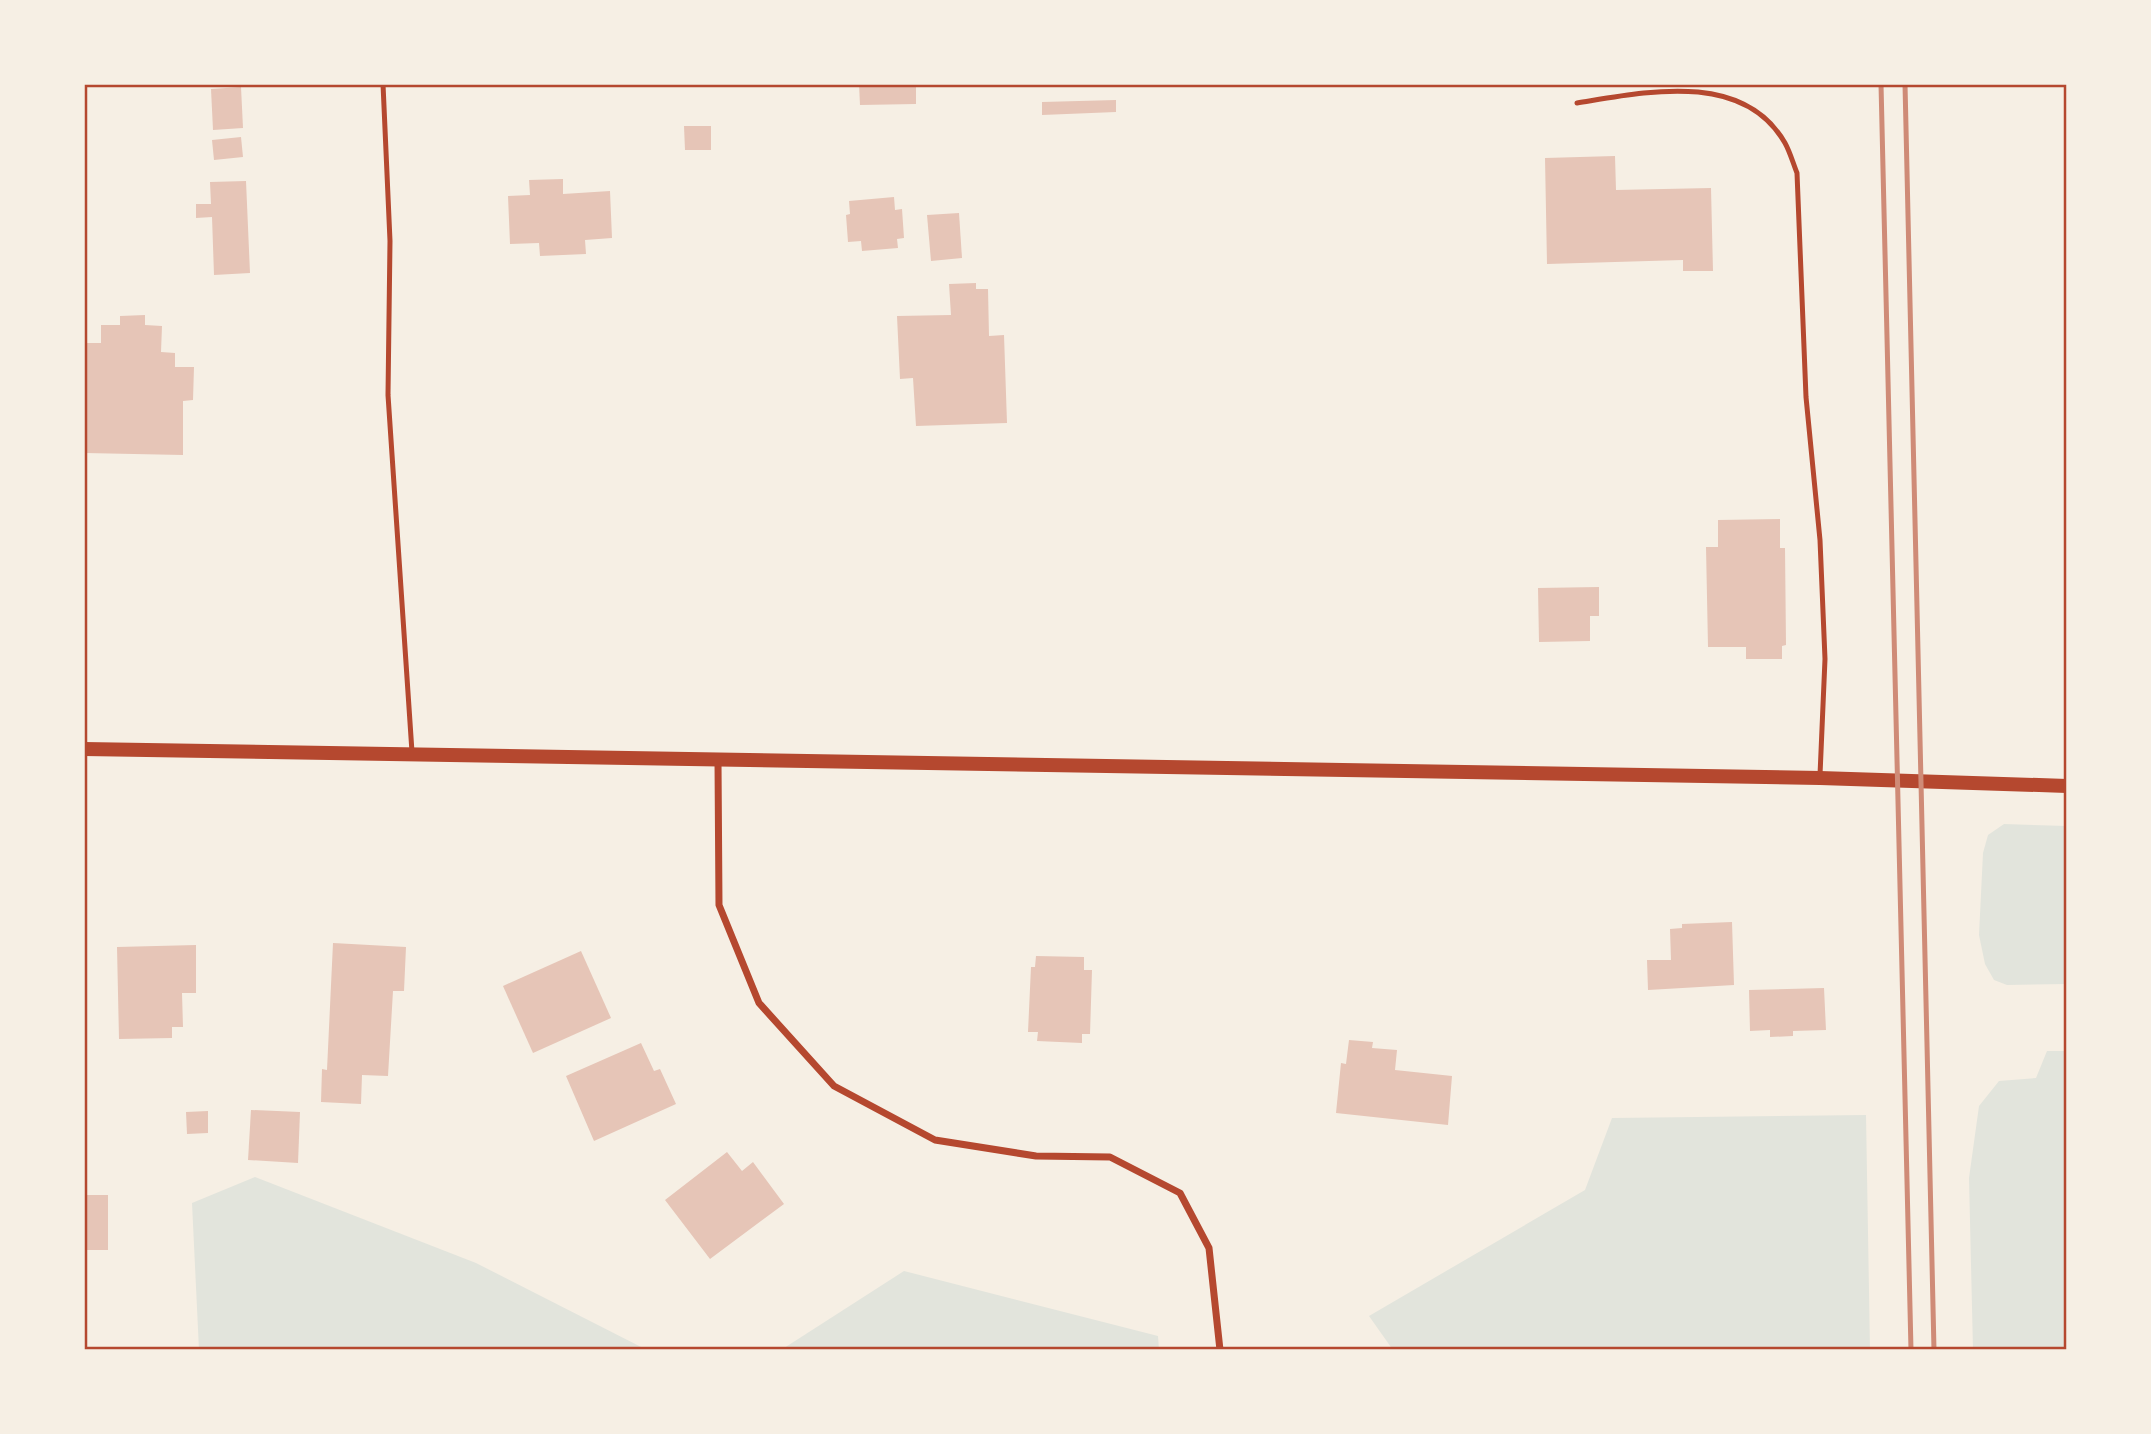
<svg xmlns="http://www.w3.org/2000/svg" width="2151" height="1434" viewBox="0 0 2151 1434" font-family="Roboto,sans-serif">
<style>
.green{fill:#e2e4dc}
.building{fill:#e6c5b7}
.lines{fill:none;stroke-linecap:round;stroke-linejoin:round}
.service{stroke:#b5482f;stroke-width:5}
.minor{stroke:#b5482f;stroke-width:7}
.secondary{stroke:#b5482f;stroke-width:14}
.rail{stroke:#cf8b77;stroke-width:5}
.neatline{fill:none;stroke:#b5482f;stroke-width:2.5}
</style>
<rect width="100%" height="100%" fill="#f6efe4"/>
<g class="green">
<path d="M2004,824L2067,826V984L2007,985L1994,980L1985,964L1979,935L1983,853L1988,835Z"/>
<path d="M2047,1051H2067V1350H1973L1969,1178L1979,1106L1999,1081L2036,1078Z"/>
<path d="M1866,1115L1870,1350H1393L1369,1316L1585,1190L1612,1118Z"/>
<path d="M255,1177L476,1263L647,1350H199L192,1203Z"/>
<path d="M904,1271L1158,1336L1159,1350H781Z"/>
</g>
<g class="building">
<path d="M859,84H916V104L860,105Z"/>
<path d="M241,87L243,128L213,130L211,89Z"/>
<path d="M1116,100V112L1042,115V102Z"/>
<path d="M684,126H711V150H685Z"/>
<path d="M241,137L243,157L214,160L212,140Z"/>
<path d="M1615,156L1616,190L1711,188L1713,271H1683V260L1547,264L1545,158Z"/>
<path d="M563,179V194L610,191L612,238L585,240L586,254L540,256L539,243L510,244L508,196L530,195L529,180Z"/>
<path d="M246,181L250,273L214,275L212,217L196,218V204H211L210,182Z"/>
<path d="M894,197L895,210L902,209L904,238L897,239L898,248L862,251L861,241L848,242L846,215L850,214L849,201Z"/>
<path d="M959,213L962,258L931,261L927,215Z"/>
<path d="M976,283V289H988L989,336L1004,335L1007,423L916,426L913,378L900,379L897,316L951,315L949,284Z"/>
<path d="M145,315V325L162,326L161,352L175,353V367H194L193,400L183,401V455L85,453L84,343H101V325H120V316Z"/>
<path d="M1780,519V548H1785L1786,645L1782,646V659H1746V647H1708L1706,547H1718V520Z"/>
<path d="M1599,587V616H1590V641L1539,642L1538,588Z"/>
<path d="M1732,922L1734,985L1648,990L1647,960H1671L1670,929L1682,928V924Z"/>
<path d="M333,943L406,947L404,991H393L388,1076L362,1075L361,1104L321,1102L322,1069L327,1070Z"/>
<path d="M196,945V993H182L183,1027H172V1038L119,1039L117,947Z"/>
<path d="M581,951L611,1018L533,1053L503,986Z"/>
<path d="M1036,956L1084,957V970H1092L1090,1034H1082V1043L1037,1041L1038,1032H1028L1031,967H1035Z"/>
<path d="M1824,988L1826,1030L1793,1031V1036L1770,1037V1030L1750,1031L1749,990Z"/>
<path d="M1349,1040L1373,1042L1372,1048L1397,1050L1395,1070L1452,1076L1448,1125L1336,1113L1341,1063L1346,1064Z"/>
<path d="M641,1043L654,1071L660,1069L676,1104L594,1141L566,1076Z"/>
<path d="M251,1110L300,1112L298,1163L248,1160Z"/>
<path d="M208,1111V1133L187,1134L186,1112Z"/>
<path d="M727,1152L742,1171L753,1162L784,1204L710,1259L665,1200Z"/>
<rect x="84" y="1195" width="24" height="55"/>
</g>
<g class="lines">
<g class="service">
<path d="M383,84L390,241L388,395L412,752"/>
<path d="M1577,103C1645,92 1743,70 1785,143C1790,152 1793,163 1797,173L1806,397L1820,540L1825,659L1820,775"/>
</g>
<path class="minor" d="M718,761L719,905L759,1003L834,1086L935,1140L1036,1156L1110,1157L1180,1193L1209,1248L1220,1350"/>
<path class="secondary" d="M84,749L1820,778L2067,786"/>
<g class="rail">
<path d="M1881,84L1911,1350"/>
<path d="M1905,84L1934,1350"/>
</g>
</g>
<rect width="2151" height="1434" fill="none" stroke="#f6efe4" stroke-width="172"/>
<rect x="86" y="86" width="1979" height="1262" class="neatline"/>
</svg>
